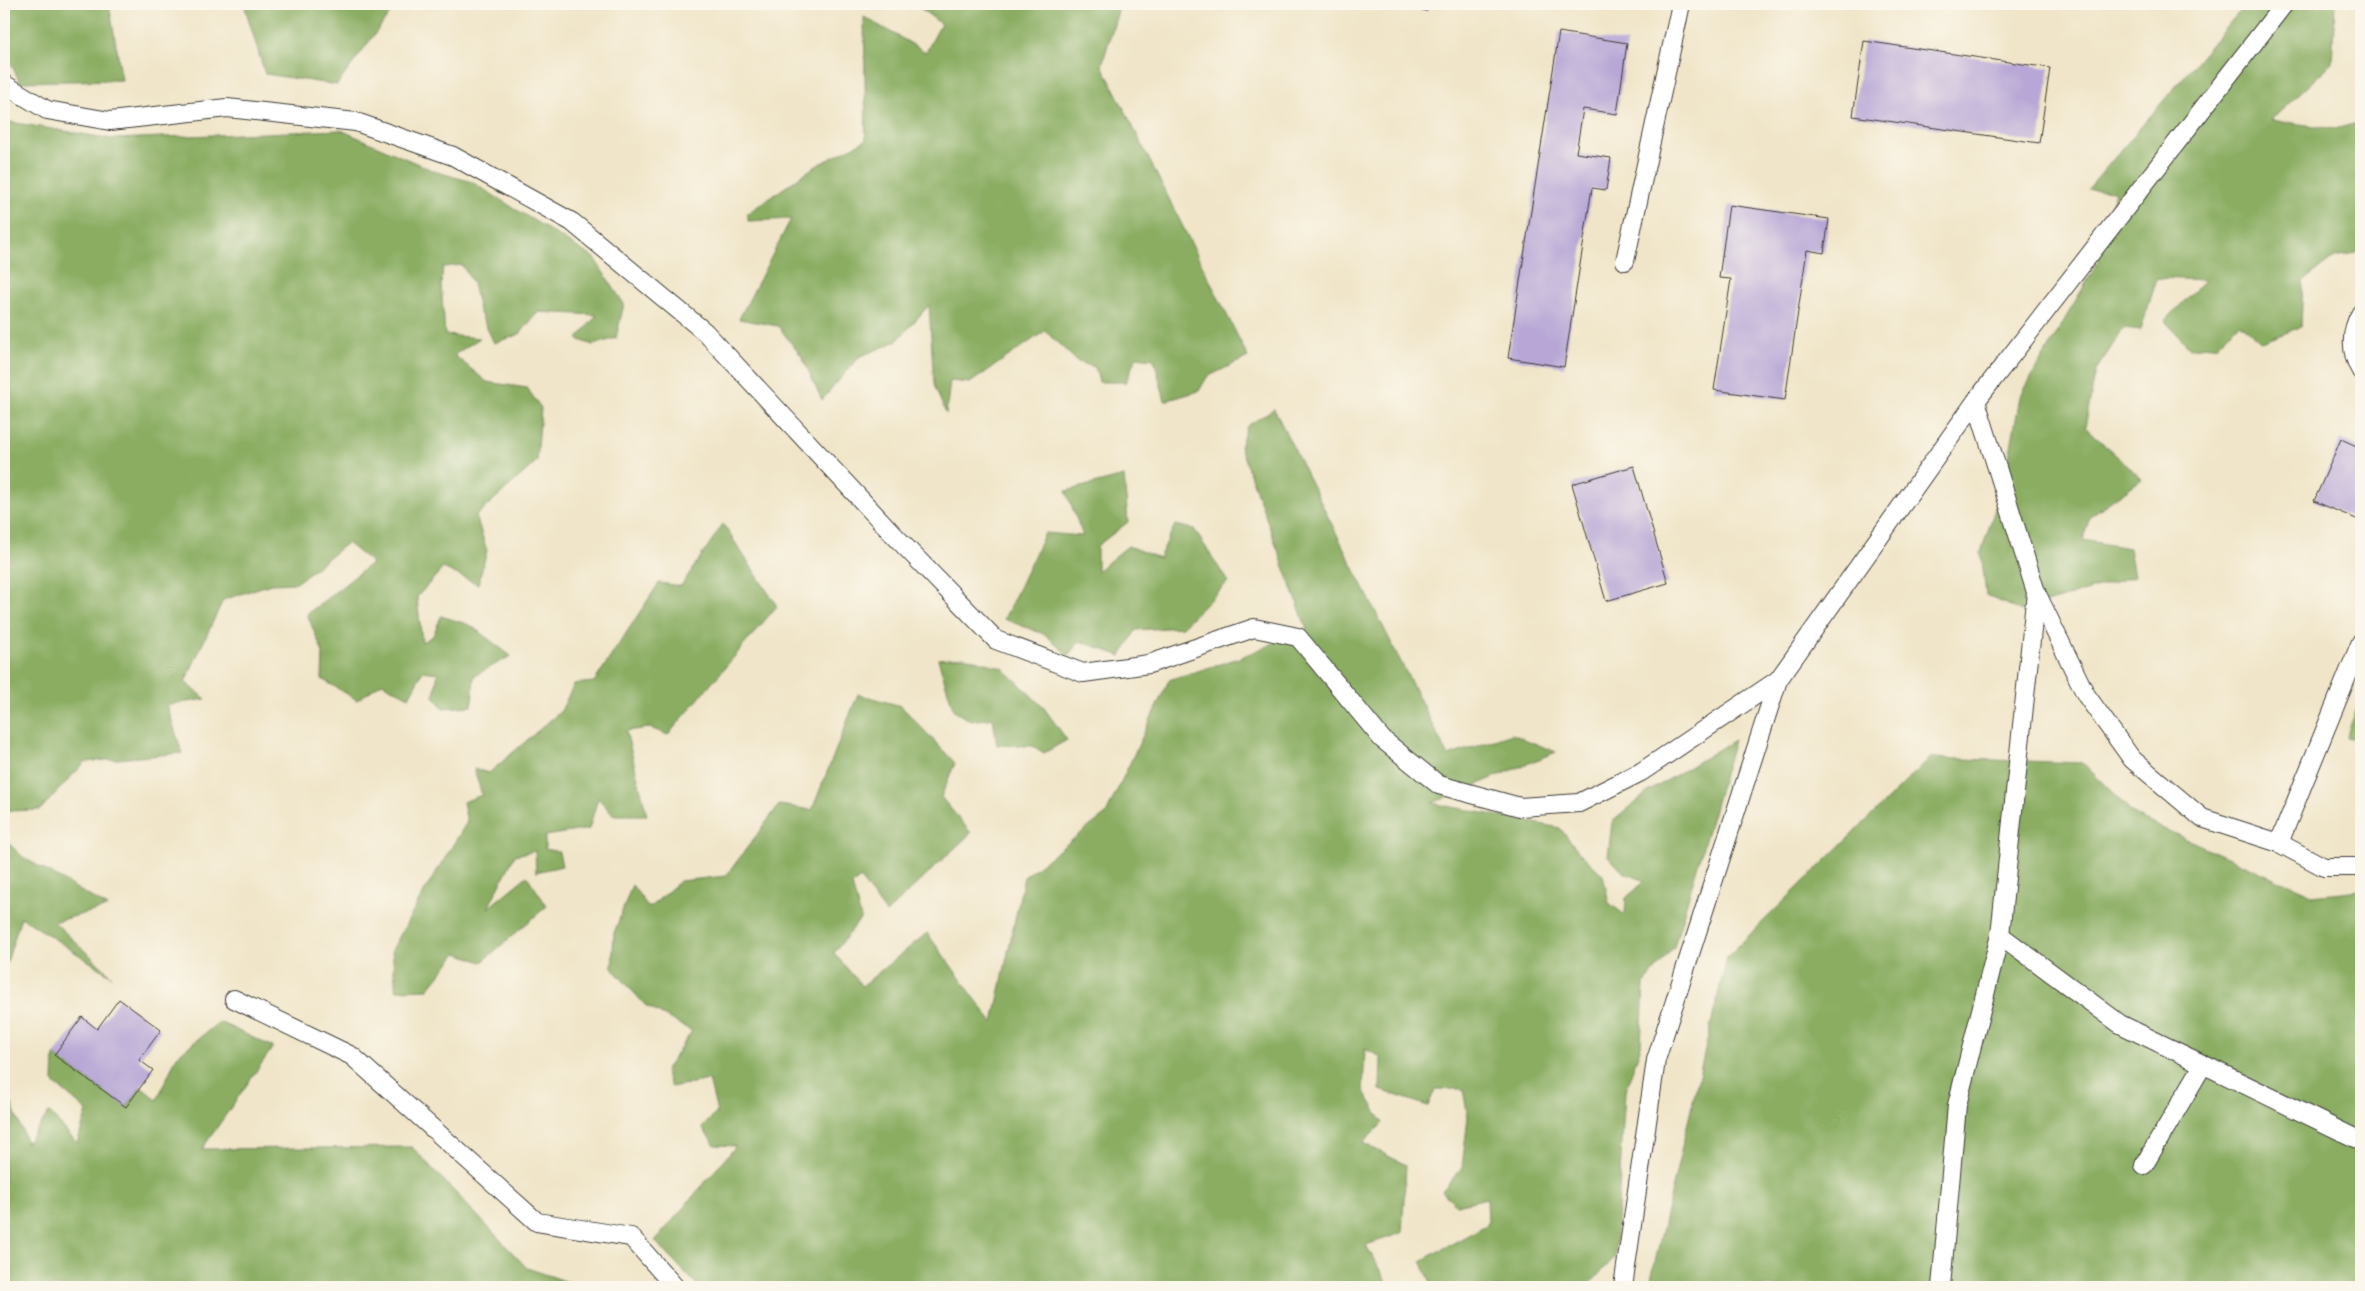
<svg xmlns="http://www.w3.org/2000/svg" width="2365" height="1291" viewBox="0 0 2365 1291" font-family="Pangolin,sans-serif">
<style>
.forest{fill:#8aad62;stroke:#53643f}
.building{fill:#b8a7d6}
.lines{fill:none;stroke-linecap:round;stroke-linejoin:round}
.lane-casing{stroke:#3c3a36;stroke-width:20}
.lane{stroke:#fff;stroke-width:18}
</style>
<rect width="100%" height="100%" fill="#fbf7ec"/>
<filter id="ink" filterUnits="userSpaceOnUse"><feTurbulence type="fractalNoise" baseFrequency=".02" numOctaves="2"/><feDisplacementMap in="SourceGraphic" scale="10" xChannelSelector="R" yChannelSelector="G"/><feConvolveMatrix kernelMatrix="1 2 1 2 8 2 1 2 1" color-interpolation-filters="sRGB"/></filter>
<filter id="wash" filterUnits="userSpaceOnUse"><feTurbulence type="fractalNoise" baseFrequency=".0096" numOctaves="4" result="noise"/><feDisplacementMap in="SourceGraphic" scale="20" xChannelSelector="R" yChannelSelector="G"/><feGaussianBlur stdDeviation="1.12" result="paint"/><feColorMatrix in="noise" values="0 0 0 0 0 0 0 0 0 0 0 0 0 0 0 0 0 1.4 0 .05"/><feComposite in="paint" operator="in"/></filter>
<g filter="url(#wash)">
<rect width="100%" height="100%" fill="#f0e5c8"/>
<g class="forest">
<path d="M4,4H109L122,80L20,82L4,50Z"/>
<path d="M244,4H397L337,85L265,74Z"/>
<path d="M915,4H1120L1102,65L1248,357L1207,377L1199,391L1165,401L1154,359L1136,357L1126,382H1099L1095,367L1078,362L1045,331L970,383L950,381L946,414L934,385L929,305L897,341L859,357L822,400L802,357L778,326L739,319L791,219L748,221V213L814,167L866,140L864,17L926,52L941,24Z"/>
<path d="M2246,4H2335L2332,63L2271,120L2335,129L2361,122V252L2335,257L2303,281L2301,327L2262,342L2239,323L2217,345L2190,348L2165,321L2205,280L2157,278L2141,330L2124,328L2096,370L2085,427L2142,479L2090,516L2083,540L2129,548L2134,576L2021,611L1986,595L1981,552L2006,475L2020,397L2098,262L2115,191L2088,189Z"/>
<path d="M4,121L112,139L341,130L434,171L472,182L594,258L624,304L616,338L593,345L577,339L597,315L538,312L520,334L494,343L479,311L473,283L462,265L443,267L441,284L445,335L480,338L454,355L487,382L527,388L541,408L537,461L476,516L487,551L478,584L443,568L417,597L422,642L433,636L441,616L470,625L511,656L474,676L472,706L443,708L434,696L438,673L423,671L409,697L382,683L357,700L322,679L323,653L307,614L372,563L347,543L296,583L271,584L223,600L185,682L206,699L167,705L182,753L85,762L40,810L4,811Z"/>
<path d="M1274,409L1448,756L1512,734L1556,752L1432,803L1560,828L1578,851L1603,875L1609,903L1625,915L1626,898L1645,881L1623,872L1608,856L1612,822L1648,792L1734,740L1674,947L1644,984L1641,1046L1625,1091L1615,1257L1587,1287H1433L1421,1261L1488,1224L1487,1198L1457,1205L1442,1192L1462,1167L1468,1118L1463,1089H1435L1428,1106L1380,1090L1381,1057L1365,1049L1363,1090L1383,1123L1363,1143L1406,1165L1402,1233L1366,1245L1389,1287H699L655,1241L736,1146L715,1145L702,1128L717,1112L709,1080L671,1087L665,1071L692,1031L646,1006L612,968L614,933L632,885L649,908L680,881L726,876L779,805L812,810L858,694L901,706L955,763L941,797L971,833L886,913L860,878L852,885L861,918L834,953L862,986L927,933L993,1023L1024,877L1106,814L1169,680L1239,658L1307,629L1240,447L1247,426Z"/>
<path d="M1124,476L1128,522L1097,546V571L1128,546L1159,558L1175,525L1194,529L1228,582L1182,627L1136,630L1121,656L1080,641L1068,655L1046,635L1004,619L1045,533L1083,536L1066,491Z"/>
<path d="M723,524L777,606L668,735L650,728L626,731L647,815H613L598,798L589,829L545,836V849L559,852L562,866L536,872L535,851L515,855L488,908L527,876L547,906L482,962L457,953L428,989L396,990L392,950L421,897L467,822L463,802L482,795L474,769L489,773L561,711L574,684L594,682L659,583L681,586Z"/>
<path d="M964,657L1003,668L1044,708L1067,740L1044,753L1033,746L997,745L993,718L971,721L954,711L938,659Z"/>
<path d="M2361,698V740L2346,737Z"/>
<path d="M1930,758L2083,763L2137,817L2312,895L2361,890V1287H1649L1727,957Z"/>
<path d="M4,839L23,857L108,907L54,922L113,977L21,917L4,972Z"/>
<path d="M219,1022L273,1047L202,1149L412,1147L527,1268L583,1287H4V1100L11,1102L27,1143L49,1112L77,1143L87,1111L53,1082L54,1055L126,1107L141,1087L157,1100L177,1056Z"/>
</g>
<g id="blocks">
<g class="building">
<path d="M1395,4H1429L1427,11Z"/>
<path d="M1559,32L1627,43L1617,114L1583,109L1576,153L1611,158L1606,190L1592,188L1564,367L1508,358Z"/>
<path d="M1864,41L2050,68L2039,143L1853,116Z"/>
<path d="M1729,205L1829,219L1824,253L1807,250L1785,400L1714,390L1731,279L1719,278Z"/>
<path d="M2341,439L2361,448V521L2314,501Z"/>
<path d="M1634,466L1668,583L1606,601L1572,484Z"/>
<path d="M119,999L161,1030L139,1060L153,1070L126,1107L54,1055L82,1017L97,1029Z"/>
</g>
</g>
</g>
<g filter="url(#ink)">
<use href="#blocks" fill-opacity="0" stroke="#3c3a36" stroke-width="1"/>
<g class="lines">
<defs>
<g id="lane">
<path d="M4,84L47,110L110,121L227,108L356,122L453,156L572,222L705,332L892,533L996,640L1083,673L1149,664L1254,628L1298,637L1382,739L1439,785L1520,807L1579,803L1641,772L1778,680"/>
<path d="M1625,261L1681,4"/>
<path d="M2361,313C2350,331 2350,353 2361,371"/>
<path d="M1976,401L2036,592L2086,695L2132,759L2202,818L2279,843L2324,867H2361"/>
<path d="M2279,843L2361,642"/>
<path d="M2000,935L2120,1024L2361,1141"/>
<path d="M234,999L352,1056L537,1222L631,1237L675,1287"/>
<path d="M2144,1165L2203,1065"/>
<path d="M1623,1287L1656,1060L1778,680L1976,401L2284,4"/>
<path d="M1941,1287L1957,1105L2000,935L2036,592"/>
</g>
</defs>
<use href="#lane" class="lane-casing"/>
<use href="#lane" class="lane"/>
</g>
</g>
<rect width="2365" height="1291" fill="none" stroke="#fbf7ec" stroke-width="20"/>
</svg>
